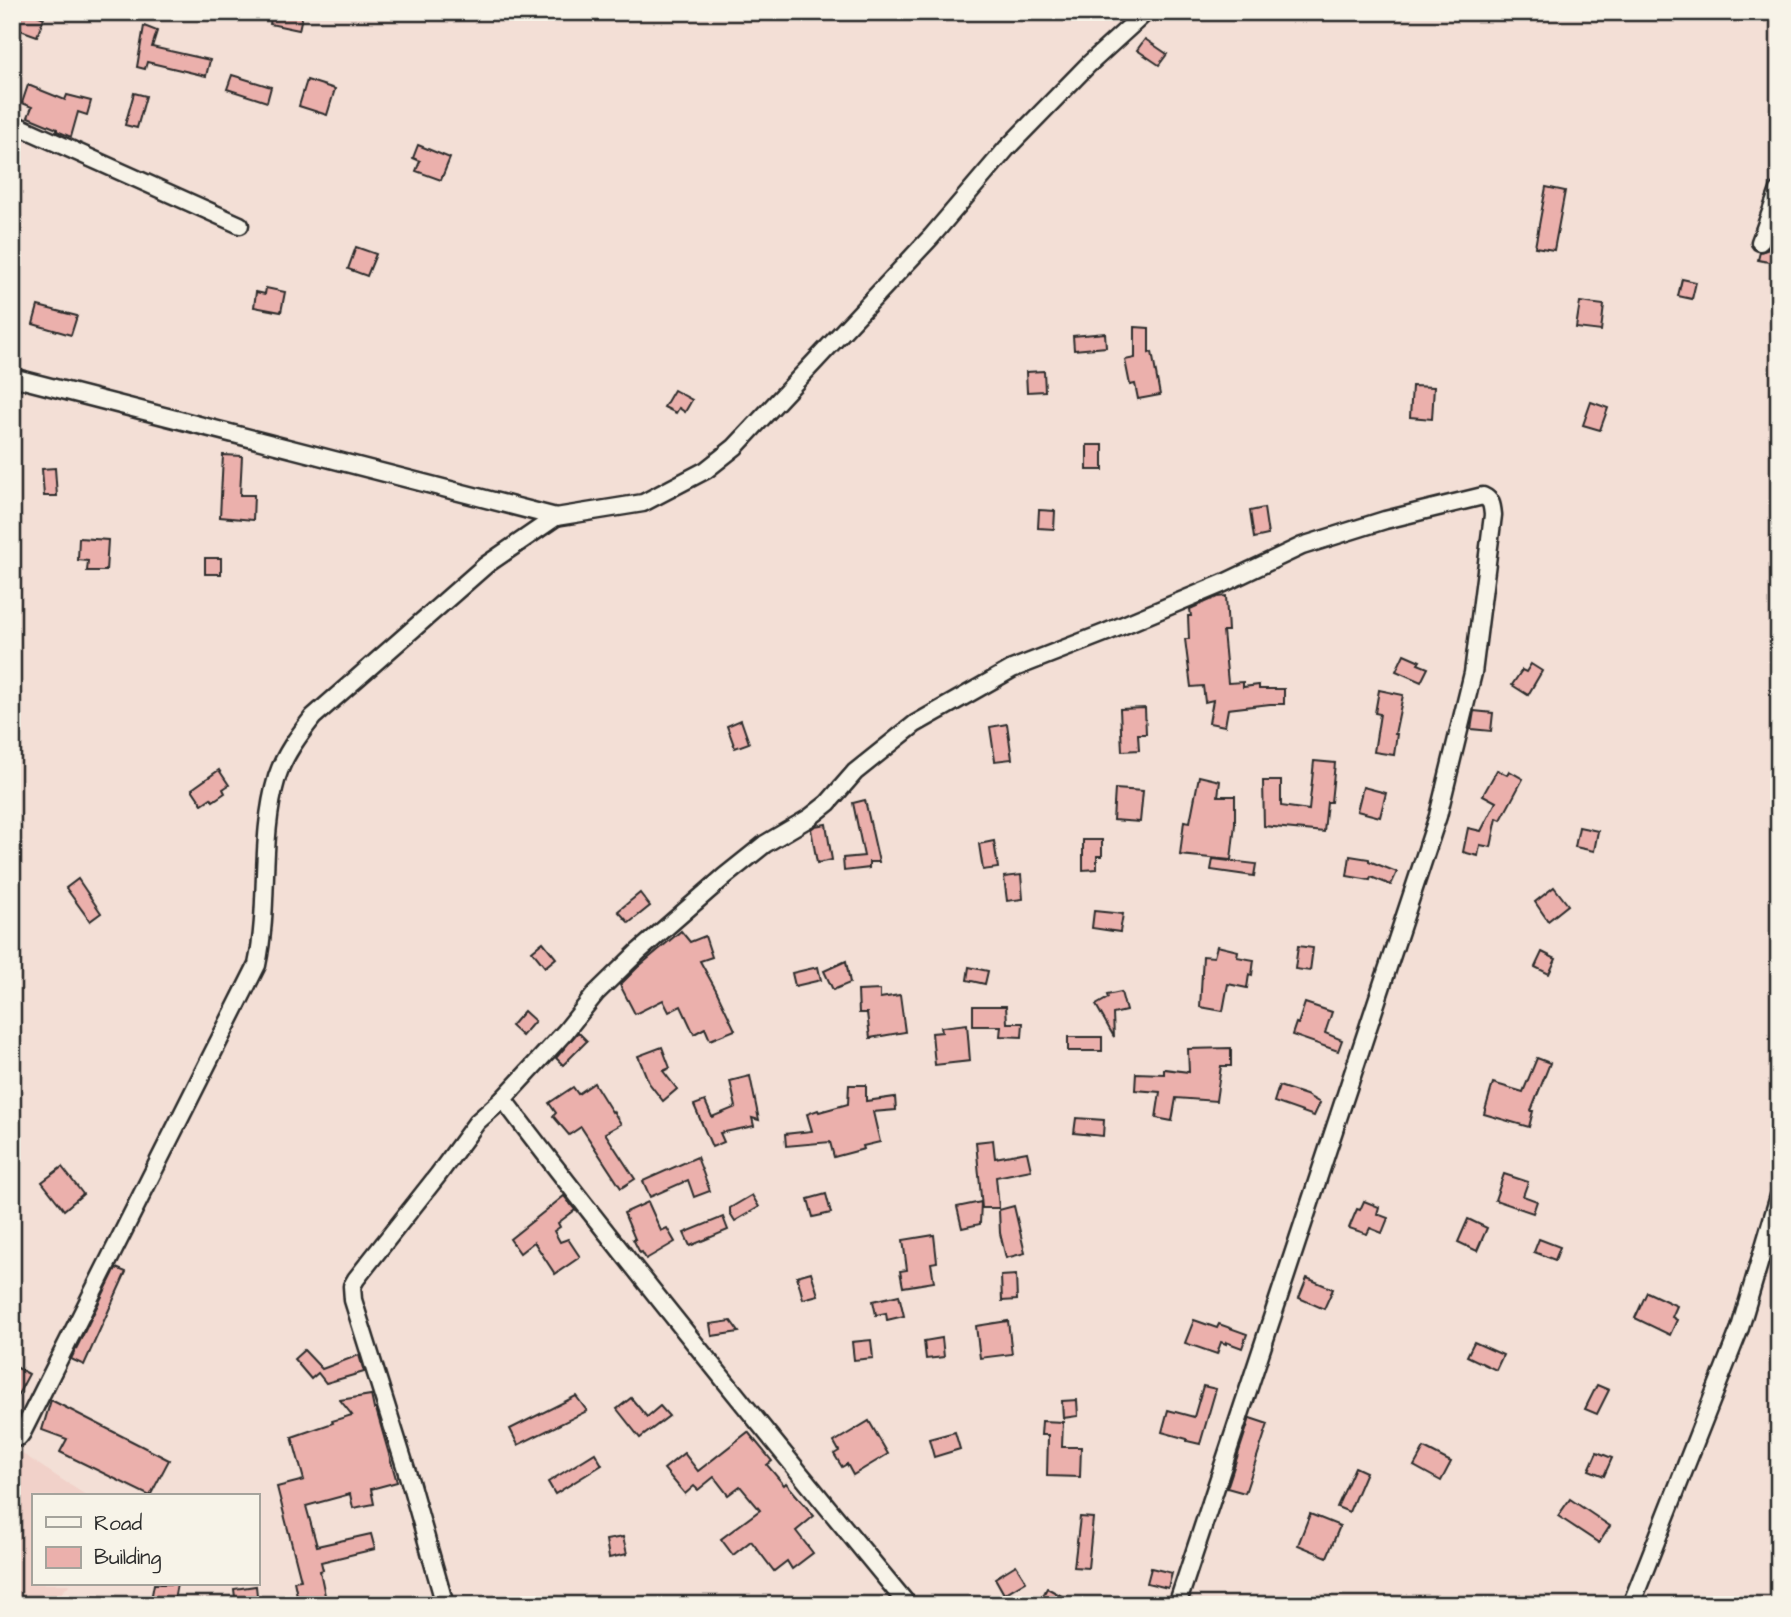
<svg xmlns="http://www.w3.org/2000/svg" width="1791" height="1617" viewBox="0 0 1791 1617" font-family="'Architects Daughter',sans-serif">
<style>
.built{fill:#f1d1c9}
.building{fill:#ebb0ac;stroke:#2b2b2b;stroke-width:2}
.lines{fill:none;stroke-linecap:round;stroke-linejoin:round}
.street-casing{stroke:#2b2b2b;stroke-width:21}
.street{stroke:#f7f3e8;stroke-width:16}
</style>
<rect width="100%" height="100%" fill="#f3dfd6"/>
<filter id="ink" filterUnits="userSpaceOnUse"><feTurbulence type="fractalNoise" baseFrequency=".0143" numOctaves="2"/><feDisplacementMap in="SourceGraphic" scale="14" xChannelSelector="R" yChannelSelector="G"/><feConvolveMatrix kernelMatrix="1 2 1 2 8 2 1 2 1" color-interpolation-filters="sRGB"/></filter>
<g filter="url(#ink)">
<path class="built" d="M12,1447L87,1496H33V1584H70L50,1605H12Z"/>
<g class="building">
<path d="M12,12H30L44,18L37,36L12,27Z"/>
<path d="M272,12H303L299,30L270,24Z"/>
<path d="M144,26L157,31L152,47L210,60L206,76L147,62L145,69L137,67Z"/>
<path d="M1145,39L1167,54L1159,65L1137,50Z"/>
<path d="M232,75L271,87L267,102L227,89Z"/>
<path d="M307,80L335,89L327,115L299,106Z"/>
<path d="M28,85L65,100L67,95L91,101L87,115L78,112L71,137L57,131V129L28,117L32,107L22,103Z"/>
<path d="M134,93L146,96L137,128L125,125Z"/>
<path d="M418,145L450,158L441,180L416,171L420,161L413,158Z"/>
<path d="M1546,187L1565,191L1554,250L1535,247Z"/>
<path d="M1773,238L1779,240V264L1758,260L1760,252L1767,250Z"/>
<path d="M356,247L376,254L367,276L348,269Z"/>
<path d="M1682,279L1696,282L1692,299L1678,296Z"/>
<path d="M266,288L285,292L281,312L254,307L256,292L265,294Z"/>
<path d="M1580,302L1604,305L1601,331L1576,328Z"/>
<path d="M38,306L77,316L71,335L33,324Z"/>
<path d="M1135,327L1149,328V353L1152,352L1160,395L1138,399L1135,384L1130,385L1125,360L1135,358Z"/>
<path d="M1105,333L1106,347L1074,350L1073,336Z"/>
<path d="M1044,371L1045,391L1027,392L1026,372Z"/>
<path d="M1412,386L1434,387L1432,419L1410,417Z"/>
<path d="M674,390L692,400L685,412L679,408L676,413L664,407Z"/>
<path d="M1591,402L1608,408L1600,430L1583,425Z"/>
<rect x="1087" y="445" width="16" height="25"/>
<path d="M223,455L242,456L240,495H254L253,520L220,517Z"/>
<path d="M55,468L57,496H44L42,469Z"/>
<path d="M1264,508L1268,535L1254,538L1250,511Z"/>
<path d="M1039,510L1055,511L1054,529L1038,528Z"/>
<path d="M79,538L108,540L106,571H87L88,561L78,560Z"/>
<rect x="205" y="558" width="16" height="16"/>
<path d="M1226,596L1228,631H1223L1228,683L1243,682V687L1259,685V689H1284V704H1270L1228,709L1225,726L1209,723L1213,700L1205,702L1203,686L1191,687L1185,639H1189L1188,616H1191L1190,609L1217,597Z"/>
<path d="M1404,654L1420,661L1418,664L1428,668L1421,682L1396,671Z"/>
<path d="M1531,664L1542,671L1528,695L1512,685L1522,670L1526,672Z"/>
<path d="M1379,690L1403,695L1395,734H1397L1394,755L1374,752L1380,714L1375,713Z"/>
<path d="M1145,708L1146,734H1138L1139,750L1122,751L1120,709Z"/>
<path d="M1474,711L1493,713L1491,731L1471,729Z"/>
<path d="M741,720L749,743L735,748L727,726Z"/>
<path d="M1007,724L1012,759L995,761L990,727Z"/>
<path d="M1314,761L1335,763L1331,802H1327L1324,832L1264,826L1263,781H1281V806L1309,810Z"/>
<path d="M219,770L229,785L223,789L225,793L213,801L211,798L202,804L192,789Z"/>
<path d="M1497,770L1507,775L1509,771L1523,779L1501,820L1497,818L1491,847L1480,845L1478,856L1463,852L1468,828L1481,831L1496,802L1483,795Z"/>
<path d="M1199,776L1220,781L1218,796H1235V824L1231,860L1180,855L1184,821L1190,822Z"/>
<path d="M1363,787L1386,793L1380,817L1357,811Z"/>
<path d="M1115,789L1143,791L1140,822L1113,820Z"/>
<path d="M865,800L879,862H869V868L844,871L843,858L864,856L853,803Z"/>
<path d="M826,824L832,860L817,863L811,829L815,826Z"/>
<path d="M1579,827L1598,831L1594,851L1575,847Z"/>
<path d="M1083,840H1102V856H1097V869L1083,870Z"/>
<path d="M994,841L998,868L983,870L979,844Z"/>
<path d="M1350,856L1369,859V861L1397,872L1391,885L1371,877L1370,880L1347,876Z"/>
<path d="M1213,859L1256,864L1254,876L1211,870Z"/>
<path d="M1021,875L1023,899L1007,901L1004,877Z"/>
<path d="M78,879L101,913L90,921L66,888Z"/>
<path d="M1554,887L1568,905L1548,921L1535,902Z"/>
<path d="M640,893L650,906L629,923L618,911Z"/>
<path d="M1094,911L1123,914L1120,932L1092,928Z"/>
<path d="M681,931L690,942L705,936L712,957L700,961L716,990L735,1030L710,1040L705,1028L694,1034L681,1006L669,1012L663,1000L635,1014L620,985L638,967Z"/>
<path d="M543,942L556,958L545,967L532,951Z"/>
<path d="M1217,946L1238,951L1237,957L1254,960L1252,975L1249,974L1247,988L1228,984L1223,1011L1200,1007L1203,956L1214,957Z"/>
<path d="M1298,946L1313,948L1310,971L1295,969Z"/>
<path d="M1542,952L1556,959L1549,974L1535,967Z"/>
<path d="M846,961L850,983L833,990L824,971Z"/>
<path d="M818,967L821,980L795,986L792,973Z"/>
<path d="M969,967L988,971L985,984L967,980Z"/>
<path d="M880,990V998L900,995L905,1032L870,1038L867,1013H859L858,991Z"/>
<path d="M1121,992L1126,1011L1113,1014L1114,1037L1096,1005L1108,998L1107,995Z"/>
<path d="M1305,1003L1332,1012L1325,1033L1342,1040L1338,1051L1292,1035L1296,1023L1298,1024Z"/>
<path d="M973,1006H1006L1007,1023H1023L1022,1037L1000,1036L1001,1026H973Z"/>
<path d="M524,1011L535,1021L522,1036L511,1026Z"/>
<path d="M967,1024L970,1061L935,1065L932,1033L942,1032L941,1027Z"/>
<path d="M578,1032L587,1041L563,1065L556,1058Z"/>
<rect x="1068" y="1037" width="34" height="14"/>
<path d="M662,1047L670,1068L663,1071L677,1089L663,1101L649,1083L638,1056Z"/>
<path d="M1231,1048V1066H1221L1216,1101L1176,1098L1172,1121L1156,1118L1160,1092L1135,1090L1136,1073L1164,1074V1069L1189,1072L1188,1049Z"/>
<path d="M1537,1058L1550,1063L1531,1111H1533L1529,1127L1484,1114L1493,1083L1523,1092Z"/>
<path d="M750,1076L759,1120L752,1118L754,1126L720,1133L724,1142L712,1147L694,1105L705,1101L712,1117L736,1107L730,1081Z"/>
<path d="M594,1083L612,1112L613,1111L621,1124L605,1133L635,1179L621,1188L581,1127L569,1135L553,1116L556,1113L549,1103L573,1087L578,1094Z"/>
<path d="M849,1085H866V1101L895,1097L896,1110L873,1112L880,1142L863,1146L864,1149L834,1157L830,1142L786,1146L785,1134L812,1131L807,1114L818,1110L819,1112L848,1104Z"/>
<path d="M1279,1086L1306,1095L1320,1103L1314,1116L1274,1102Z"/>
<path d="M1076,1118L1104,1120L1103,1136L1074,1133Z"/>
<path d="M993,1140L995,1158L1027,1152L1031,1170L996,1177L999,1208H982L976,1142Z"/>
<path d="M697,1157L710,1191L694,1197L688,1180L650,1197L643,1181Z"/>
<path d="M62,1167L83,1194L64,1210L42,1182Z"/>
<path d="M1504,1174L1528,1182L1523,1196L1537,1201L1533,1213L1495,1200Z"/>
<path d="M826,1194L831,1213L813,1217L808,1199Z"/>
<path d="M752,1195L759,1207L735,1221L730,1213V1208Z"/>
<path d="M564,1196L575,1210L558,1223L560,1227L554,1231L560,1242L568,1239L580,1257L555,1274L534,1242L520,1253L510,1239Z"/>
<path d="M1364,1201L1379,1207L1377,1214L1388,1218L1382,1233L1370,1228L1367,1234L1349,1228L1357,1209L1360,1210Z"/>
<path d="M648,1202L661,1231L667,1228L675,1242L646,1259L642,1252L640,1253L633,1239H635L624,1213Z"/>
<path d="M981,1202L980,1224L962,1228L957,1207Z"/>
<path d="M1014,1206L1025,1253L1006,1258L1000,1233L999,1210Z"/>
<path d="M723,1217L728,1230L690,1246L684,1233Z"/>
<path d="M1468,1219L1487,1228L1477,1251L1458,1242Z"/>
<path d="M934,1235L937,1262L931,1263L934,1282L903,1287L900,1271L907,1270L903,1240Z"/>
<path d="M1539,1239L1560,1247L1555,1260L1534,1252Z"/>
<path d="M116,1268L126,1272L84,1365L71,1359Z"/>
<path d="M811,1272L818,1295L803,1299L797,1276Z"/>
<path d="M1016,1275L1017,1300L1002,1301L1001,1276Z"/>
<path d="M1307,1278L1333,1289L1324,1309L1299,1298Z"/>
<path d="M1647,1292L1677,1306L1672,1317L1677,1320L1670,1335L1635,1318Z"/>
<path d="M899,1295L904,1316L887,1320L886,1313L876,1315L873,1301Z"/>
<path d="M1194,1320L1217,1328L1219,1324L1247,1334L1242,1348L1226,1342V1344L1221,1342L1217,1354L1185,1343Z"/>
<path d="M731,1321L739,1332L712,1336L710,1324Z"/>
<path d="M1008,1321L1012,1354L980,1358L976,1326Z"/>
<path d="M942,1338L944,1357L926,1359L924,1341Z"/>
<path d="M871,1340L873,1358L854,1360L852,1342Z"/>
<path d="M1474,1342L1503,1355L1496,1370L1467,1356Z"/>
<path d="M304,1350L322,1369L359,1355L364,1372L326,1383L318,1373L311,1379L294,1359Z"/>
<path d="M12,1365L29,1374L12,1406Z"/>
<path d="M1597,1385L1609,1390L1597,1414L1585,1409Z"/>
<path d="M1203,1386L1216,1389L1200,1444L1187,1441V1439L1162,1432L1168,1410L1194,1417Z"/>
<path d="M371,1395L374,1409H376L397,1482L371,1489L374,1504L353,1508L350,1494L306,1506L317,1546L371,1534L375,1549L321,1562L323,1570L320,1571L327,1605H299L294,1581L301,1580L277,1487L304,1480L292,1437L333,1423L332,1421L352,1415L340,1400Z"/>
<path d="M576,1396L587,1411L518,1445L510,1429Z"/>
<path d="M631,1398L647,1417L660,1406L669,1416L640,1438L617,1409Z"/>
<path d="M51,1400L169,1460L150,1496L60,1452L67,1439L42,1430Z"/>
<path d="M1077,1400L1078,1416L1063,1418L1062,1401Z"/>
<path d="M1250,1418L1268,1424L1245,1493L1227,1488Z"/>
<path d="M869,1421L888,1454L853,1475L847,1464L842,1467L834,1454L839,1451L834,1442Z"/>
<path d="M1042,1421L1063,1422L1062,1447H1081L1080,1477L1047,1476L1048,1435H1041Z"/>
<path d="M748,1432L772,1461L767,1465L784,1485L786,1483L814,1516L796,1531L813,1553L792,1569L787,1561L774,1571L751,1541L733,1555L721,1539L760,1510L740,1486L728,1495L714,1477L698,1490L694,1486L685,1494L664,1469L684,1453L698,1471Z"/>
<path d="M955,1432L960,1449L934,1457L929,1439Z"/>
<path d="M1424,1448L1451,1462L1441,1481L1414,1466Z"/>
<path d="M1597,1452L1612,1458L1604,1476L1589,1470Z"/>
<path d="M595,1453L602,1465L555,1494L548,1482Z"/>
<path d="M1355,1467L1366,1472L1349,1512L1337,1507Z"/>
<path d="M1570,1499L1610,1526L1599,1543L1558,1516Z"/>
<path d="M1310,1514L1340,1526L1327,1557L1298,1545Z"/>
<path d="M1080,1517L1093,1518L1088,1568L1074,1567Z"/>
<path d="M623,1537L627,1554L609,1558L606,1540Z"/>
<path d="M1016,1565L1026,1581L1004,1594L995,1578Z"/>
<path d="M1151,1568L1172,1573L1168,1588L1147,1583Z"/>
<path d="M154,1584H177L173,1605H150Z"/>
<path d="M256,1586L258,1605H236L234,1589Z"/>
<path d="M1047,1588L1078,1605H1038Z"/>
</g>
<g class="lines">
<defs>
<g id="street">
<path d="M12,123L240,225"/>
<path d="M1760,242L1779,190"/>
<path d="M12,377L556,517L643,503L706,470L735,447L931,237L1007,148L1089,64L1146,12"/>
<path d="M12,1437L15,1438L19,1437L22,1433L257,965C270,904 259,838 277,777C284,755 299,735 313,717L486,565L556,517"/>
<path d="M445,1605L411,1485L353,1300L352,1286L356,1279L438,1175L477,1122L503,1099"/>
<path d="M908,1605C770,1438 634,1271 503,1099L565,1032L596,993L638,952L725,876L765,844L809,818L828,803L855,772L915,724L1012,669L1107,632L1224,583L1302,546L1385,520L1483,496C1492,500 1492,506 1493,515L1473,673L1438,816L1177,1605"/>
<path d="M1631,1605L1740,1328L1779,1196"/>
</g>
</defs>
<use href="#street" class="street-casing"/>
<use href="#street" class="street"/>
</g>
</g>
<rect width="1791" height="1617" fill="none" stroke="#f7f3e8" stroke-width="42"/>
<rect x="21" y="21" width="1749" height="1575" fill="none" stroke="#2b2b2b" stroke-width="2.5" filter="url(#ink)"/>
<rect x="32" y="1494" width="228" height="91" fill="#f7f3e8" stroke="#a5a39c" stroke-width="2"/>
<rect x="46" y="1517" width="35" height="10" fill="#f7f3e8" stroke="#a5a39c" stroke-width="2"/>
<text x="94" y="1530" font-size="21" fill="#2b2b2b">Road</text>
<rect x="46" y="1547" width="35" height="21" fill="#ebb0ac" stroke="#a5a39c" stroke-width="2"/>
<text x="94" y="1564" font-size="21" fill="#2b2b2b">Building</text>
</svg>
